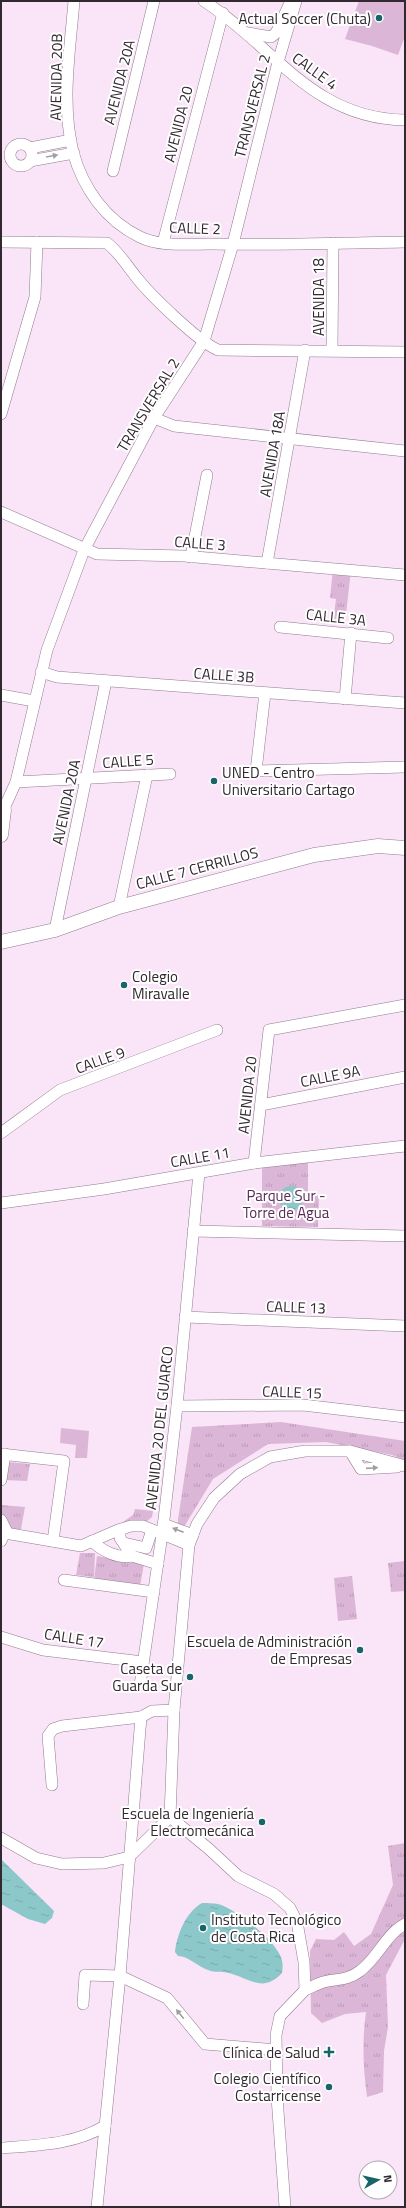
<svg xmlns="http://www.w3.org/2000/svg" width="406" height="2208" viewBox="0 0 406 2208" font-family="'Titillium Web',sans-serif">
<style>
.park{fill:url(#park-tufts)}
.pitch{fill:#dbb6d6}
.water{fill:url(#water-ripples)}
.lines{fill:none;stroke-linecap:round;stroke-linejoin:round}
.minor-casing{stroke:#907c8e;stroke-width:12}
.major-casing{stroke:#907c8e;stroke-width:15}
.minor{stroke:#fff;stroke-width:11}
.major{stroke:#fff;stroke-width:14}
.oneway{fill:#a29ea2}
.poi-dot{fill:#176569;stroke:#fff;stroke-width:1.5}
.labels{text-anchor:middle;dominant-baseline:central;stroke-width:4;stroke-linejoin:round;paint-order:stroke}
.poi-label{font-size:15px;fill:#312830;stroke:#fff;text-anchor:end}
.street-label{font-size:15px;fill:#312830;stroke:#fff}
.park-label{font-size:15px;fill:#592b56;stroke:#fff}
</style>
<defs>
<pattern id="park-tufts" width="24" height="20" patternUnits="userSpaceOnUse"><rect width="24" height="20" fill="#dbb6d6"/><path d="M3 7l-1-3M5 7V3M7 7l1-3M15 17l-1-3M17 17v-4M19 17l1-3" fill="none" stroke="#bc9cb8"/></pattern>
<pattern id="water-ripples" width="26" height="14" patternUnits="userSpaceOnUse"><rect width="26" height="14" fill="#8cc7ca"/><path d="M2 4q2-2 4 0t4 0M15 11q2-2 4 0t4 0" fill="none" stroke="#79abae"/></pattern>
</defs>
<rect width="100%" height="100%" fill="#fae4f7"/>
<g class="park">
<path d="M333,569L351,570L345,623L333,622L336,599L330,598Z"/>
<path d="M310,1160L308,1163V1196H319L318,1227L262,1226V1167Z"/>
<path d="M281,1422L405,1441V1461L392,1455L326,1442L268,1444L213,1479L184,1527L176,1533L192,1427Z"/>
<path d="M7,1462L30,1464L27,1481L5,1480Z"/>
<path d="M1,1505L25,1507L21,1529L6,1530L1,1519Z"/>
<path d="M135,1509L153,1511L152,1517L147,1521L123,1522L133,1515Z"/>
<path d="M80,1553H95L94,1577L76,1575Z"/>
<path d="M97,1556L144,1564L140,1586L94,1580Z"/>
<path d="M405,1561V1591L391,1592L388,1563Z"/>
<path d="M352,1576L357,1619L338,1621L334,1578Z"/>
<path d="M405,1843V1939L386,1975L388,2027L384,2051L383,2092L367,2097C363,2068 362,2041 366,2012L345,2014L322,2023L311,2013L310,1951L316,1939L334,1940L344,1932L354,1946L371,1934L393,1885L388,1846Z"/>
</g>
<g class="pitch">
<path d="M359,1H405V36L398,55L372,46L345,39Z"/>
<path d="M61,1428L89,1431L87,1458H75L76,1445L60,1443Z"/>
</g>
<g class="water">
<circle cx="291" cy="1198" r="12"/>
<path d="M1,1859L54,1911L52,1918L45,1924L28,1919L1,1904Z"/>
<path d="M202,1903C207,1903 213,1903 218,1904C236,1909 271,1937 280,1955C283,1961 283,1966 282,1973C263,1993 251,1979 229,1973C222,1971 215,1973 208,1970C198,1967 189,1956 178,1956L175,1952C177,1934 186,1912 202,1903Z"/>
</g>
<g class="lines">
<defs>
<g id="minor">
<path d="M74,1C70,50 61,103 73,152C83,188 105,220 140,237C160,247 189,244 211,244C276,245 340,243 405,242"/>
<path d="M204,1C274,46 312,119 405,120"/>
<path d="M248,33L271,37L276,33L289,5"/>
<circle cx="21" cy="155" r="11"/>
<path d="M30,148L71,140"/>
<path d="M30,161L74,153"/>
<path d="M113,171L154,1"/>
<path d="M1,242L107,243C119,252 127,266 137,278C151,296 199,342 218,350L405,352"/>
<path d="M163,243L223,13"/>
<path d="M332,350L333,243"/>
<path d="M1,414L35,297L37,242"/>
<path d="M154,418L174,426L405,451"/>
<path d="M1,512L97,554L184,556L405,575"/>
<path d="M191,557L207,475"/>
<path d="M267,563L305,350"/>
<path d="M280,627L388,638"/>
<path d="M41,672L57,677L405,703"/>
<path d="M265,693L256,771L405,767"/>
<path d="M1,695L34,701"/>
<path d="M345,699L351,633"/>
<path d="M16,782L170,774"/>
<path d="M1,815L16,782L47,650L84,550L154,418L204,341L233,244L278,62L296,1"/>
<path d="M119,907L147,775"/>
<path d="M55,930L106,681"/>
<path d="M261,1105L405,1077"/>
<path d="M1,1133L60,1090L217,1030"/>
<path d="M254,1163L269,1030L405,1005"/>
<path d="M1,1203L104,1189L254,1163L405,1146"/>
<path d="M193,1231L405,1236"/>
<path d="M185,1317L405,1326"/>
<path d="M177,1406L303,1405L405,1417"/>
<path d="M350,1451L361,1469L397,1467"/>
<path d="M1,1454L64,1461L53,1541"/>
<path d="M1,1480L5,1454"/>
<path d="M1,1520L6,1530L1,1541"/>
<path d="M163,1524L193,1535"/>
<path d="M5,1533L81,1546L118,1530L131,1526H143L189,1545"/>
<path d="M92,1541C102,1551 118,1559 132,1556L120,1538V1530"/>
<path d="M124,1543L146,1548L152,1530"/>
<path d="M132,1556L158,1564"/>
<path d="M64,1580L154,1592"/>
<path d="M1,1637L43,1650L143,1662"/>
<path d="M140,1685L163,1528L177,1406L199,1173"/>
<path d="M52,1785L48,1736L53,1729L62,1726L141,1717"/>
<path d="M1,1838L36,1858L62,1864L104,1863L129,1857L170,1817"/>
<path d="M305,1990C312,1987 320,1982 328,1981C339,1979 350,1979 360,1971C378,1958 385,1935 405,1924"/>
<path d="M83,2004L85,1975L120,1976L167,1998L205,2044L276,2050"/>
<path d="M1,2148C37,2145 73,2145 105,2126"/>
<path d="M97,2207L120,1976L141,1717L152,1711L174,1710"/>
<path d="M285,2207L277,2097L276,2035L280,2016L305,1990L304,1962L297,1922L290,1908L274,1894L238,1876L209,1849L170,1817L174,1710L189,1545L197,1524L214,1498L240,1474L270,1457L305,1451H350L405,1466"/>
</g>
<g id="major">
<path d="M1,835L4,810"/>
<path d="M1,942L55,930L119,907L314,855L378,846L405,848"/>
</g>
</defs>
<use href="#minor" class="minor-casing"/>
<use href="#major" class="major-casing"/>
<use href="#minor" class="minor"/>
<use href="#major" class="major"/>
</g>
<defs><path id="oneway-solid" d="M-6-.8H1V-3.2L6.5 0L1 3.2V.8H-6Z"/></defs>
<g class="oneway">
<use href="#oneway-solid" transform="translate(52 156) rotate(-10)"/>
<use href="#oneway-solid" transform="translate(372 1468) rotate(-4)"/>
<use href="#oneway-solid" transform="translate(178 1530) rotate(-159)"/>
<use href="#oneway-solid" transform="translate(180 2014) rotate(-129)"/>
</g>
<g class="poi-dot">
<circle cx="379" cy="18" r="4"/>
<circle cx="214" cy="781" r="4"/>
<circle cx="124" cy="985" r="4"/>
<circle cx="360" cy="1650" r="4"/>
<circle cx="190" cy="1677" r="4"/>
<circle cx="262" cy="1822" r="4"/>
<circle cx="203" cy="1928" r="4"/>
<path d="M327 2046h4v4h4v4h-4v4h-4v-4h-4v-4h4z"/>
<circle cx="329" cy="2087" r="4"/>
</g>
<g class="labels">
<g class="poi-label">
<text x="371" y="18">Actual Soccer (Chuta)</text>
<text x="222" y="772" text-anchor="start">UNED - Centro<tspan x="222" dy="17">Universitario Cartago</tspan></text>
<text x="132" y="976" text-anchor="start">Colegio<tspan x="132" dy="17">Miravalle</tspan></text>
<text x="352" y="1641">Escuela de Administración<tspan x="352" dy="17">de Empresas</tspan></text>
<text x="182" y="1668">Caseta de<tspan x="182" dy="17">Guarda Sur</tspan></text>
<text x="254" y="1813">Escuela de Ingeniería<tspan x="254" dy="17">Electromecánica</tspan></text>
<text x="211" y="1919" text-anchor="start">Instituto Tecnológico<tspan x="211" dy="17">de Costa Rica</tspan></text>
<text x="320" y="2052">Clínica de Salud</text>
<text x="321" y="2078">Colegio Científico<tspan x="321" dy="17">Costarricense</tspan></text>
</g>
<g class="street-label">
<text transform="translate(315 71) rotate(36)">CALLE 4</text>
<text transform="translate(56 77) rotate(-89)">AVENIDA 20B</text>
<text transform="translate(119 82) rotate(-76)">AVENIDA 20A</text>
<text transform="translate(252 106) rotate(-76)">TRANSVERSAL 2</text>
<text transform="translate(178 124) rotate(-76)">AVENIDA 20</text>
<text transform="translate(195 228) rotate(2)">CALLE 2</text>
<text transform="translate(318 297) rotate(-90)">AVENIDA 18</text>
<text transform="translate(148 405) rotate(-59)">TRANSVERSAL 2</text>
<text transform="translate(272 454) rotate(-80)">AVENIDA 18A</text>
<text transform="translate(200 543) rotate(4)">CALLE 3</text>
<text transform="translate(336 617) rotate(6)">CALLE 3A</text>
<text transform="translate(224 675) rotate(4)">CALLE 3B</text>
<text transform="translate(128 761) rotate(-4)">CALLE 5</text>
<text transform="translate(66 802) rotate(-78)">AVENIDA 20A</text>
<text transform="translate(197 868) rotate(-15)">CALLE 7 CERRILLOS</text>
<text transform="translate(100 1060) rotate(-20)">CALLE 9</text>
<text transform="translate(330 1076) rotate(-11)">CALLE 9A</text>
<text transform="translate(247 1095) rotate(-84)">AVENIDA 20</text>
<text transform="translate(200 1157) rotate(-10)">CALLE 11</text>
<text transform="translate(296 1307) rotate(2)">CALLE 13</text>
<text transform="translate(292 1392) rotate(2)">CALLE 15</text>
<text transform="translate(159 1428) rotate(-84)">AVENIDA 20 DEL GUARCO</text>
<text transform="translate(74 1638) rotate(9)">CALLE 17</text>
</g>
<g class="park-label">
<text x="286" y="1195">Parque Sur -<tspan x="286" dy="17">Torre de Agua</tspan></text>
</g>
</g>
<rect width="406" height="2208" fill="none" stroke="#312830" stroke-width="4"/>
<g transform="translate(378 2180) rotate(82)"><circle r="19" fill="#ffffff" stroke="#ada9ac"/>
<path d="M0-3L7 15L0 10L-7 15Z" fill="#176569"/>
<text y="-6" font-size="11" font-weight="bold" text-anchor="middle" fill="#312830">N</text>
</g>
</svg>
